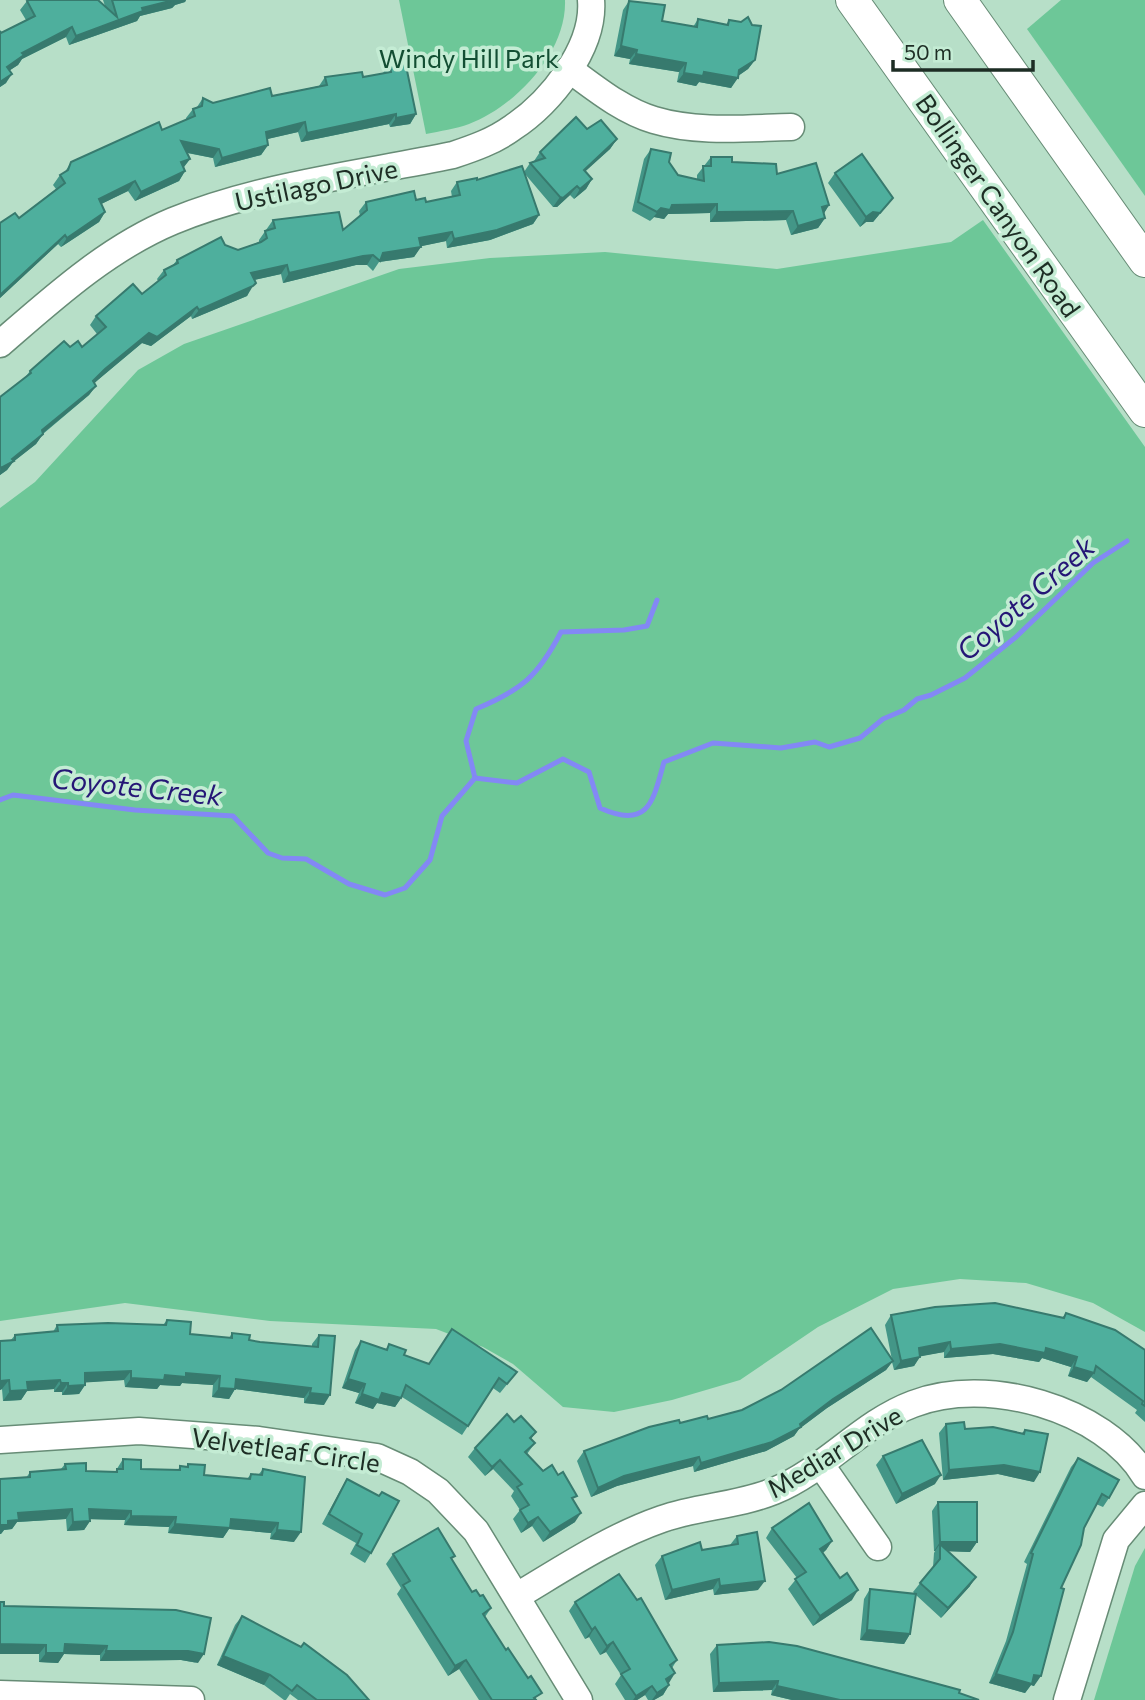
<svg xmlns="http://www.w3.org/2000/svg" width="1145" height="1700" viewBox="0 0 1145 1700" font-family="Commissioner,sans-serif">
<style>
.green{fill:#6dc798}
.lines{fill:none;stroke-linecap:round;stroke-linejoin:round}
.stream{stroke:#8388f5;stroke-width:5}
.minor-casing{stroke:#678c76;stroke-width:29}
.major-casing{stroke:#678c76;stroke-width:34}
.minor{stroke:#fff;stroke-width:26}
.major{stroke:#fff;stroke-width:32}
.wall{fill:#439687}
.shaded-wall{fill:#377a6e}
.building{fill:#4eaf9d;stroke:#377a6e;stroke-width:2}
.labels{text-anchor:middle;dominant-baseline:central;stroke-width:7;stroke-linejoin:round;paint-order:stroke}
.park-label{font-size:26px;fill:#134e33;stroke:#c4ecd4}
.street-label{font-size:26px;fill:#1d2d24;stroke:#c4ecd4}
.water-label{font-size:28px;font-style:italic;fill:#251676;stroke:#c4ecd4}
</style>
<rect width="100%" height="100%" fill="#b7dfc8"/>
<g class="green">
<path d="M399,0H565C567,52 516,106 469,124C456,129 440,131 426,134Z"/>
<path d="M1061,0H1145V196L1027,29Z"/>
<path d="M983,220L1145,447V1332L1093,1303L1026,1283L960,1279L893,1289L818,1327L740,1380L672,1400L614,1412L563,1407L513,1364L483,1347L436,1329L270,1321L125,1303L0,1321V508L35,482L138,370L184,344L399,269L490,258L605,252L777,269L951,242Z"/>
<path d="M1145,1548V1700H1094L1135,1566Z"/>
</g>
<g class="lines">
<g class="stream">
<path d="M475,778L517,783L563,759L589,772L600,808C649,830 653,801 664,762L713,743L781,748L815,742L829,747L860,738L883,719L904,710L917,699L931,695L965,678L1016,637L1093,563L1127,541"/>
<path d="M475,778L466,741L476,709C522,690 538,676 561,632L624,630L647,626L657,600"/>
<path d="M0,800L13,795L135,810L233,816L268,853L282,858L306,859L349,884L385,895L405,888L430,860L442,816L475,778"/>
</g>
<defs>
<g id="minor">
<path d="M569,69C595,88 623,111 654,120C697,133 746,128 791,127"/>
<path d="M0,344C53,298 108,248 173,221C261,185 361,174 453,155C474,148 494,141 512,128C550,103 595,48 591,0"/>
<path d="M0,1440L139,1431L259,1440L377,1457L410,1472L438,1491L476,1531L579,1700"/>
<path d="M821,1465L878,1547"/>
<path d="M517,1596C564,1568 610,1537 662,1519C699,1506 737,1506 774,1491C825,1470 862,1423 913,1404C986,1375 1104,1408 1145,1476"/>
<path d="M0,1694L191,1700"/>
<path d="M1067,1700L1116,1540L1145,1505"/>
</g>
<g id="major">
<path d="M852,0L1145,411"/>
<path d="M960,0L1145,261"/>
</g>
</defs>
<use href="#minor" class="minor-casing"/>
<use href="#major" class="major-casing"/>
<use href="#minor" class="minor"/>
<use href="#major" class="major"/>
</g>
<g class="wall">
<path d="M103,0H186L185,2L175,5L172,8L140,16L137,21L69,45L66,37L22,59L18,65L10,70L6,83L0,87V31L1,33L26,20L20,10L27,1L105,6Z"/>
<path d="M629,1L662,21L693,27L698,19L726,25L729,20L755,60L748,69L738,76L731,88L699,82L696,86L677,82L679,72L629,64L630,59L614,56L623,10Z"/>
<path d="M390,64L416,114L410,124L390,127L389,124L301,142L298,132L267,139L268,145L261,155L215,167L213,158L187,153L190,159L184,167L185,171L179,181L135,201L128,191L101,204L105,212L99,222L61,247L58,244L0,298V223L19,218L56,189L53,185L60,175L65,172L71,162L162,130L186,120V118L193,109L197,107L203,98L213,103L272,96L319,86L325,77H363L383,73Z"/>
<path d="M587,129L617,139L610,149L585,171L592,179L586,189L574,199L570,195L557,207H553L525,174L539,215L533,224L490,240L447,248L446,241L421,246L414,257L379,262L373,271L367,265H356L283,283L281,274L254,280L247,296L192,319L191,316L151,346L142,343L99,379L94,383L96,386L89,395L43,434L36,444L13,462L7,470L0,475V397L24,379L30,371L70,347H82L97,334L90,325L96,316L142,294L158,281L157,279L164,270L173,265L177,260L225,245L238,250L259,242V240L273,220L343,230L360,216L359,211L366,202L416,200L426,202L452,197L451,191L457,182L477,180L524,172L530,163L534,161L540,152Z"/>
<path d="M651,149L669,162L678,175L697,179V175L711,157L777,174L829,205L824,213L825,218L818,228L791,235L786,220L710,222V213L668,214L664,219L654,217L650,221L632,211L644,159Z"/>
<path d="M835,173L893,198L873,222H866L860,227L828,183Z"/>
<path d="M1066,1313L1145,1350V1422L1135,1413L1137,1410L1091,1377L1087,1382L1068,1376L1071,1367L1042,1358L1039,1362L993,1354L944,1358V1352L920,1356L914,1366L894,1370L892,1362L886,1370L827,1408L799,1429L794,1436L766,1451L694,1472L693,1466L657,1475L617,1486L591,1497L577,1461L584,1451L680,1423L708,1419L742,1410L892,1360L885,1325L891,1315L1062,1318Z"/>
<path d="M167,1320L190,1334L229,1338L232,1333L249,1340L260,1342L312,1347V1344L319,1335L324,1405L304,1403V1398L235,1389L229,1399L212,1397L213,1385L182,1383L180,1386L160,1385L157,1389L125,1387L124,1380L85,1382V1385L79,1394L62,1395V1392H54V1389L27,1391L21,1400L3,1401L2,1389L0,1390V1341L11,1340L15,1335L53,1332L57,1325H163Z"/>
<path d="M361,1341L386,1349L389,1344L404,1355L429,1364L517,1372L500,1393L493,1388L462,1435L402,1397L395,1407L377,1403L373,1409L355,1403L359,1393L342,1388L355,1350Z"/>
<path d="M514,1422L536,1432L531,1439L535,1443L527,1454L574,1501L575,1522L543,1542L532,1526L521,1533L513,1519L520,1510L511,1496L514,1491L493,1469L485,1476L468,1457L475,1448Z"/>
<path d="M946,1424L965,1429L1022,1433L1025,1430L1034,1482L998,1474L943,1480L939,1433Z"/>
<path d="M883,1456L935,1484L896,1504L876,1465Z"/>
<path d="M1078,1458L1109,1498L1103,1507L1096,1504L1084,1528L1061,1588L1034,1686L1031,1685L1025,1693L989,1683L1006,1641L1027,1564L1024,1562L1071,1467Z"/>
<path d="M123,1459L141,1469L178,1470L180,1466L186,1467L188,1464L204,1475L247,1479L251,1474H259L263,1469L294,1542L270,1539L271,1533L229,1529L223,1538L168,1533L169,1527L124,1525L125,1520L90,1519V1521L84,1530L67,1531L66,1519L17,1522L12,1529L4,1530L1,1534L26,1478L30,1472L61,1469L65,1464L86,1471L115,1472Z"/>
<path d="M347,1479L379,1496L382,1492L371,1553L365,1563L350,1554L356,1543L322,1524L341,1489Z"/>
<path d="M938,1502L977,1542L970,1552L948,1551L970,1586L941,1618L916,1595L910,1634L904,1644L860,1640L864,1599L870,1589L915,1594L913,1592L933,1567L934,1553L935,1551H934L932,1511Z"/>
<path d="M772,1528L832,1541L826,1550L823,1553L852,1600L813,1626L788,1589L797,1578L766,1538Z"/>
<path d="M737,1536L758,1590L714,1595L713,1589L665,1600L655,1565L662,1556L730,1545Z"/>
<path d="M393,1554L452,1559L472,1592L480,1596L491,1608L485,1617L537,1700H479L459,1669L448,1676L397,1594L401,1588L386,1564Z"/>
<path d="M575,1602L677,1660L672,1668L668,1683L669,1685L663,1695L654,1700H648L645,1695L637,1700H625L615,1684L621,1675L606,1652L600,1655L589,1637L585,1639L569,1611Z"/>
<path d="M4,1606L198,1663L181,1660L100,1661V1655L64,1654L58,1663L39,1662V1654H0Z"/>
<path d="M242,1616L369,1700H298L290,1694L286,1700H284L264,1685L217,1665L235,1625Z"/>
<path d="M717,1645L959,1693L979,1700H792L771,1695L772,1690L713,1692L710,1654Z"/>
</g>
<g class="shaded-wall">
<path d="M174,0H186L185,2L175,5L172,8L140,16L137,21L69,45L76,36L142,8Z"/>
<path d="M72,27L66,37L22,59L18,65L1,76L7,67L22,53Z"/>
<path d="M621,46L637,50L630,59L614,56Z"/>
<path d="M636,54L686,63L679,72L629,64Z"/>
<path d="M755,60L748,69L735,78H738L731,88L699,82L696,86L677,82L684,73L739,70Z"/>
<path d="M12,74L6,83L0,87V82Z"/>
<path d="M396,114L389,124L301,142L307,133Z"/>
<path d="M416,114L410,124L390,127L396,118Z"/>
<path d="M305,122L298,132L259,141L266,132Z"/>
<path d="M617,139L610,149L577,179L584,170Z"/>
<path d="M181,141L219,149L213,158L174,150Z"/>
<path d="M268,145L261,155L215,167L222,158Z"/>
<path d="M190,159L183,168L181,162Z"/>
<path d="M185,171L179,181L135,201L141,192Z"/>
<path d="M592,179L586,189L574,199L580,189Z"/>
<path d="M135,181L128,191L93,208L99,199Z"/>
<path d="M577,186L570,195L557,207H553L560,197Z"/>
<path d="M893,198L873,222H866L860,227L866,217Z"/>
<path d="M717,204L710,213L668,214L664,219L654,217L650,221L661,208L672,205Z"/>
<path d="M829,205L823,215L822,207Z"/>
<path d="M793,211L786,220L710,222L717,212Z"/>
<path d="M105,212L99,222L61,247L67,238Z"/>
<path d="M539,215L533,224L490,240L447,248L454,239Z"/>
<path d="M825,218L818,228L791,235L798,226Z"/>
<path d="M452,232L446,241L413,248L419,238Z"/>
<path d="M65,235L58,244L0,298V294Z"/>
<path d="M421,247L414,257L379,262L383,253Z"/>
<path d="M373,255L367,265H356L283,283L289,273L363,256Z"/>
<path d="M287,265L281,274L245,282L251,273Z"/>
<path d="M253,286L247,296L192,319L199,310Z"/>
<path d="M197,307L191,316L151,346L142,343L99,379L86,391L93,381L105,369L149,333Z"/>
<path d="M96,386L89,395L36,439L42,430Z"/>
<path d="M43,434L36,444L13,462L7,470L0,475V470L1,468Z"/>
<path d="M950,1342L944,1352L912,1358L919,1348Z"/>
<path d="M1000,1344L1046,1348L1077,1357L1071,1367L1042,1358L1039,1362L993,1354L944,1358L951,1349Z"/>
<path d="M920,1357L914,1366L894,1370L901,1361Z"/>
<path d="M893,1361L886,1370L827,1408L799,1429L794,1436L766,1451L694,1472L701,1463L800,1424L833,1399Z"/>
<path d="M1074,1367L1094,1373L1087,1382L1068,1376Z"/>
<path d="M131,1371L124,1380L78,1383L85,1373Z"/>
<path d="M186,1373L220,1376L213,1385L182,1383L180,1386L160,1385L157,1389L125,1387L131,1378Z"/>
<path d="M236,1379L311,1388L304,1398L235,1389L229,1399L212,1397L219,1388Z"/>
<path d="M348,1379L365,1384L359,1393L342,1388Z"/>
<path d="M9,1380L2,1389L0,1390V1381Z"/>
<path d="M60,1380L54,1389L27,1391L21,1400L3,1401L10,1391L27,1382Z"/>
<path d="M61,1383H68L62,1392H54Z"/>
<path d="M85,1385L79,1394L62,1395L68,1386Z"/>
<path d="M310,1393L330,1395L324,1405L304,1403Z"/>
<path d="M382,1393L401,1398L395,1407L377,1403L373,1409L355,1403L362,1394Z"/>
<path d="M699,1457L693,1466L617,1486L591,1497L598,1488L624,1476Z"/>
<path d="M500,1460L493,1469L485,1476L492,1467Z"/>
<path d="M1004,1465L1040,1472L1034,1482L998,1474L943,1480L949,1470Z"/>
<path d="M941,1475L935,1484L896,1504L902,1494Z"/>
<path d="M72,1509L66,1519L17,1522L12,1529L4,1530L1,1534H0V1525L18,1513Z"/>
<path d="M89,1509L131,1511L125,1520L83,1519Z"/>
<path d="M581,1513L575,1522L543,1542L550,1532Z"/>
<path d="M131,1516L176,1517L169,1527L124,1525Z"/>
<path d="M538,1517L532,1526L521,1533L528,1523Z"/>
<path d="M231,1519L278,1523L271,1533L229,1529L223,1538L168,1533L175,1524Z"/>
<path d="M90,1521L84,1530L67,1531L73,1522Z"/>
<path d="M277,1530L301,1532L294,1542L270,1539Z"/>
<path d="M832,1541L826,1550L814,1559L820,1549Z"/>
<path d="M940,1542H977L970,1552L940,1551V1544L935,1551H934Z"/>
<path d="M976,1577L970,1586L941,1618L948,1608Z"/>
<path d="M719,1579L713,1589L665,1600L672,1590Z"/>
<path d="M765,1581L758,1590L714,1595L720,1586Z"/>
<path d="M858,1590L852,1600L813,1626L820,1616Z"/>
<path d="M595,1627L589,1637L585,1639L592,1630Z"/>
<path d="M867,1630L910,1634L904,1644L860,1640Z"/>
<path d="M613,1642L606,1652L600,1655L607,1646Z"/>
<path d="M0,1644L46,1645L39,1654H0Z"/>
<path d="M65,1644L107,1646L100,1655L64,1654L58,1663L39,1662L46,1653Z"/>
<path d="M106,1651H188L204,1654L198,1663L181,1660L100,1661Z"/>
<path d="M223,1656L270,1675L264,1685L217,1665Z"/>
<path d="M466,1660L459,1669L448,1676L455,1666Z"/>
<path d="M675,1673L669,1683L659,1689L666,1679Z"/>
<path d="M996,1674L1034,1675L1041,1676L1034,1686L1031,1685L1025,1693L989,1683Z"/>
<path d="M778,1681L772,1690L713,1692L719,1683Z"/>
<path d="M669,1685L663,1695L654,1700H652L657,1693Z"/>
<path d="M652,1686L645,1695L637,1700H633L636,1696Z"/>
<path d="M777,1686L840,1700H792L771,1695Z"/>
</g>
<g class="building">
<path d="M29,0H98L117,17L112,0H174L142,8L143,11L76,36L72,27L22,53L24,55L7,67L12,74L0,82V31L1,33L35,16L27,1Z"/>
<path d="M629,1L665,5L662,21L697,27L698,19L728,25L729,20L741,22L748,17L752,25L761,26L755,60L739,70L738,78L704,72L703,76L684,73L686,63L636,54L637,50L621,46Z"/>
<path d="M405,61L416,114L396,118V114L307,133L305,122L266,132L268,145L222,158L219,149L181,141L190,159L181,162L185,171L141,192L135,181L99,199L105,212L67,238L65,235L1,294L0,293V223L15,213L19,218L65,183L60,175L68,170L71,162L159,122L162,130L195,116L193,109L202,106L203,98L213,103L270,88L272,96L327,85L325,77L362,72L363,77L391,72L390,64Z"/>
<path d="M576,117L587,129L601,120L617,139L584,170L592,179L580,189L577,186L563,198L560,197L530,163L545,158L540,152Z"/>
<path d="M651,149L671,153L669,162L678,175L704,181L703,166H711V157H732V162L776,164L777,174L816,163L829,205L822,207L825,218L798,226L793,211L717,212V204L672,205L670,210L661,208L657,212L638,202Z"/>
<path d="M862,154L893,198L880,213L873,212L866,217L835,173Z"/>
<path d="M522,166L539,215L497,230L454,239L452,232L419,238L421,247L383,253L380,261L373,255L363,256L289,273L287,265L251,273L256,283L253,286L199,310L197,307L157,337L149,333L105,369L93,381L96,386L42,430L43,434L12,459L14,461L1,468L0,466V397L31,373L30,371L64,341L70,347L78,341L82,347L106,327L96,316L133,284L142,294L166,275L164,270L178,263L177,260L221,237L225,245L238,250L261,242L267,238L265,231L275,228L273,220L339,212L343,230L367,210L366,202L414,191L416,200L425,198L426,202L460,195L457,182L477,178V180Z"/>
<path d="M995,1303L1064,1318L1066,1313L1115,1330L1145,1350V1406L1142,1404L1143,1401L1096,1366L1094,1373L1074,1367L1077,1357L1046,1348L1045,1353L1000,1344L951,1349L950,1342L919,1348L920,1357L901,1361L891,1315L935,1307Z"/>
<path d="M167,1320L191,1322L190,1334L232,1338V1333L250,1335L249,1340L260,1342L318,1347L319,1335L335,1336L330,1395L310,1393L311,1388L236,1379L235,1389L219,1388L220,1376L186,1373V1377L165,1375L164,1380L131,1378V1371L85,1373V1385L68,1386V1383H61L60,1380L27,1382L28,1390L10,1391L9,1380L0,1381V1341L15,1340V1335L58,1331L57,1325L108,1323L166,1325Z"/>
<path d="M871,1328L893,1361L833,1399L800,1424L801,1427L772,1442L701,1463L699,1457L663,1466L624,1476L598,1488L584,1451L649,1427L679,1420L680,1423L707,1416L708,1419L742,1410L781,1390Z"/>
<path d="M452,1329L517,1372L507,1384L499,1378L468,1426L406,1385L401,1398L382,1393L379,1400L362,1394L365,1384L348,1379L361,1341L387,1350L389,1344L406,1350L404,1355L429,1364Z"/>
<path d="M507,1414L514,1422L521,1416L536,1432L530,1438L535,1443L525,1452L543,1471L552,1465L558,1475L563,1472L577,1496L572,1498L581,1513L550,1532L538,1517L528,1523L520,1510L529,1505L517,1487L522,1484L500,1460L492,1467L475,1448Z"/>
<path d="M964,1422L965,1429L993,1427L1024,1434L1025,1430L1048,1434L1040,1472L1004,1465L949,1470L946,1424Z"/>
<path d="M922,1440L941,1475L902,1494L883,1456Z"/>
<path d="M1078,1458L1119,1480L1109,1498L1102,1494L1084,1528L1081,1545L1061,1588L1064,1589L1041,1676L1034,1675L1032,1684L996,1674L1013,1632L1033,1554L1031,1553Z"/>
<path d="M123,1459L141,1460V1469L180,1470V1466L188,1467V1464L205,1465L204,1475L250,1479L251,1474L262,1475L263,1469L305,1477L301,1532L277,1530L278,1523L231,1519L230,1528L175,1524L176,1517L131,1516V1511L89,1509L90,1521L73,1522L72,1509L18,1513L19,1520L8,1521V1525H0V1479L30,1477V1472L66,1469L65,1464L86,1463V1471L117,1472V1469H123Z"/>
<path d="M347,1479L379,1496L382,1492L399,1501L371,1553L357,1545L362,1534L329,1514Z"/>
<path d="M938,1502H977V1542H940Z"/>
<path d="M809,1503L832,1541L820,1549L840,1578L847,1573L858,1590L820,1616L795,1579L806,1572L772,1528Z"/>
<path d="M438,1528L455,1556L451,1558L472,1592L476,1590L480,1596L483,1595L491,1608L483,1614L506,1650L508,1648L528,1678L531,1676L542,1693L534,1698L536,1700H492L466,1660L455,1666L403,1585L410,1581L393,1554Z"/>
<path d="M757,1532L765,1581L720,1586L719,1579L672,1590L662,1556L700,1542L702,1550L738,1544L737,1536Z"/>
<path d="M940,1544L976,1577L948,1608L920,1583L940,1559Z"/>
<path d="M619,1574L637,1600L641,1598L677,1660L670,1665L675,1673L666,1679L669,1685L657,1693L652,1686L636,1696L621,1674L630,1669L613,1642L607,1646L595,1627L592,1630L575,1602Z"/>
<path d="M870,1589L916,1594L910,1634L867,1630Z"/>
<path d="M0,1602H4V1606L176,1610L211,1618L204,1654L188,1651H106L107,1646L65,1644L64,1653H46V1645L0,1644Z"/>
<path d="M242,1616L301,1647L304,1643L347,1675L369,1700H317L297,1685L292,1691L270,1675L223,1656Z"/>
<path d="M769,1642L797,1646L960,1690L959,1693L979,1700H840L777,1686L778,1681L719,1683L717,1645Z"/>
</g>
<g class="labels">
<g class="park-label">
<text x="469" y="57">Windy Hill Park</text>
</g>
<g class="street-label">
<text transform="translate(316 184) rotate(-12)">Ustilago Drive</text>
<text transform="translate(999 205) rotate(55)">Bollinger Canyon Road</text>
<text transform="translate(286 1449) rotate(8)">Velvetleaf Circle</text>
<text transform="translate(834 1451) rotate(-31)">Mediar Drive</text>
</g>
<g class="water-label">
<text transform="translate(1025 598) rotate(-41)">Coyote Creek</text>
<text transform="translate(137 786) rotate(6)">Coyote Creek</text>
</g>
</g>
<path d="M893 60v10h140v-10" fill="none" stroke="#1d2d24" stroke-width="3.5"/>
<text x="904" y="60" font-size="21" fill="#1d2d24" stroke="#c4ecd4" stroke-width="5" paint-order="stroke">50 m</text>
</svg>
